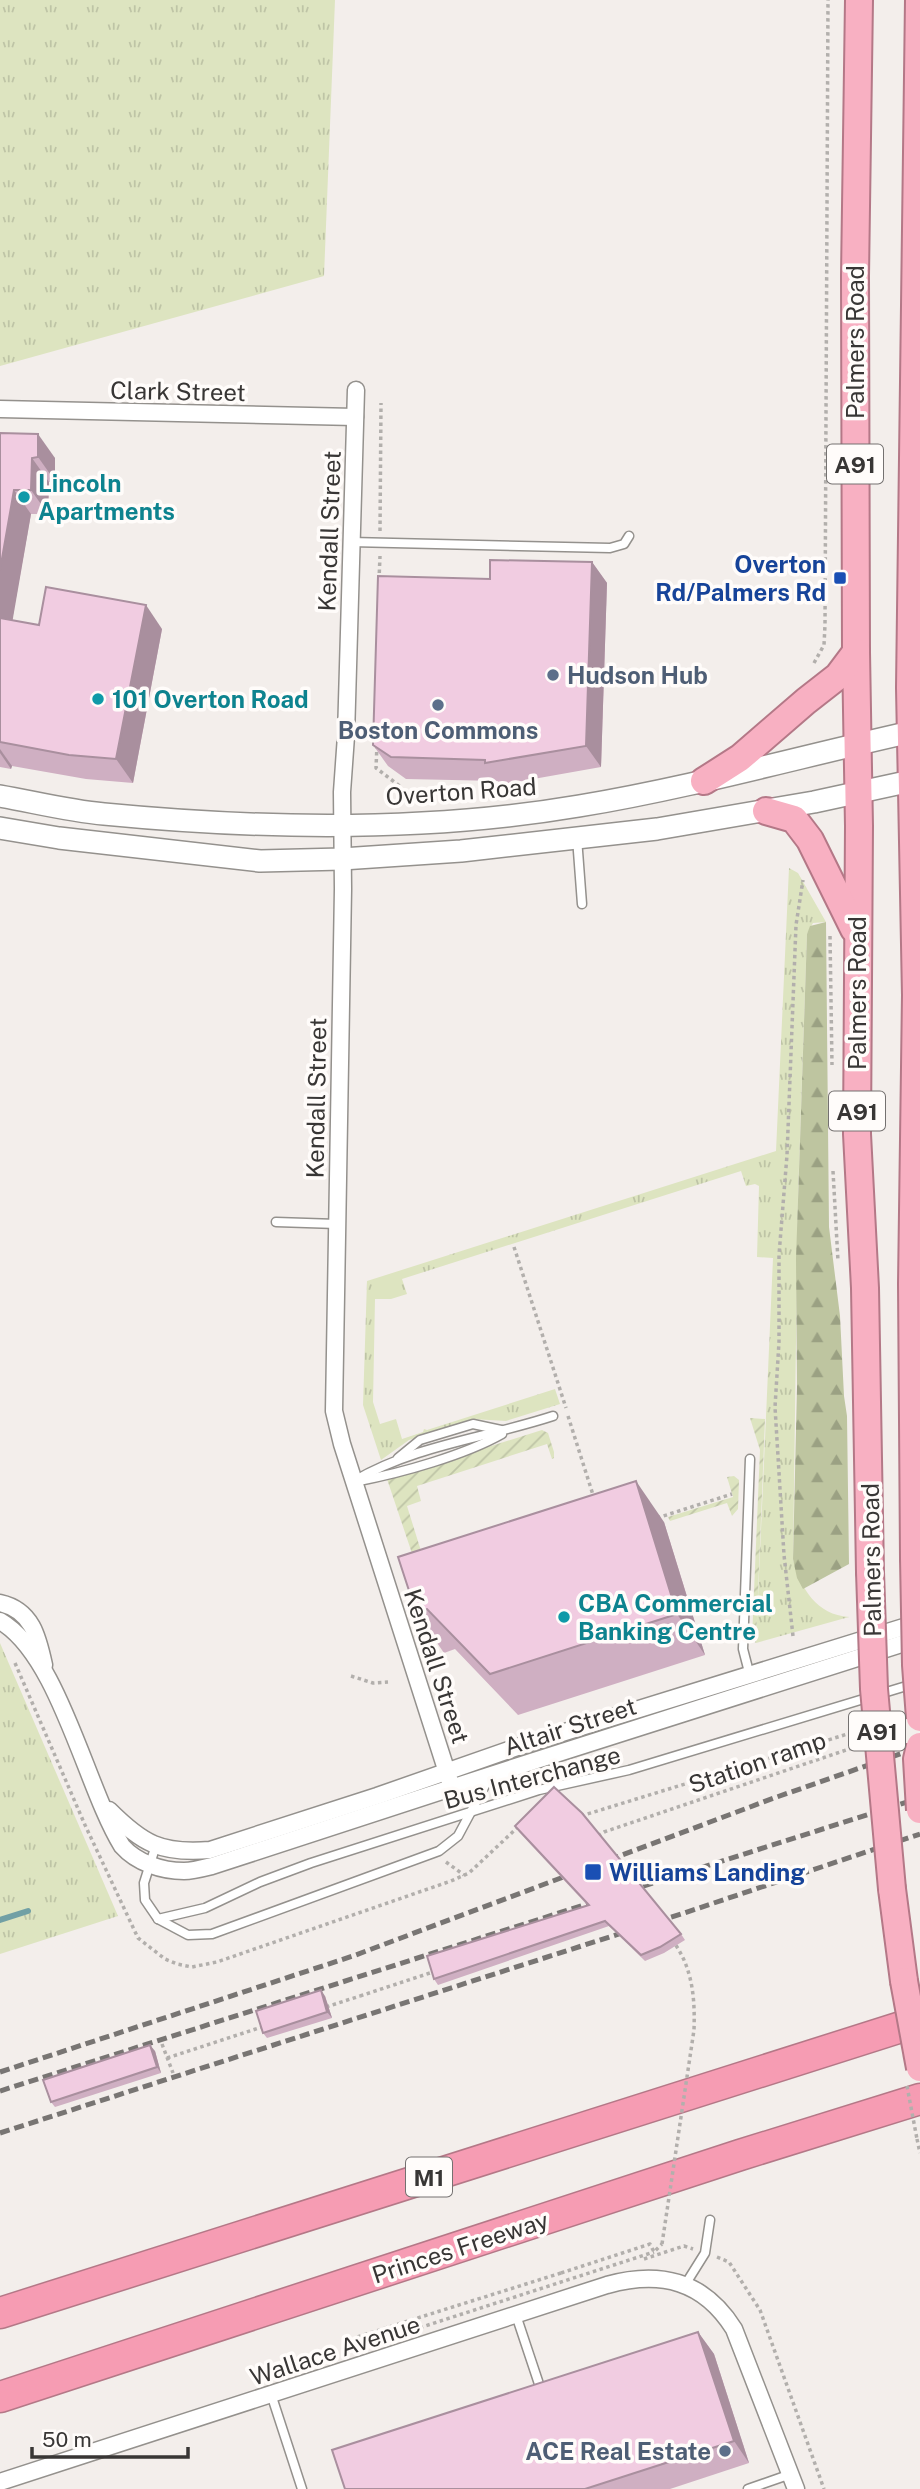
<svg xmlns="http://www.w3.org/2000/svg" width="920" height="2489" viewBox="0 0 920 2489" font-family="'Public Sans',sans-serif">
<style>
.grass{fill:url(#grass-tufts)}
.forest{fill:url(#forest-firs)}
.garden{fill:url(#garden-furrows)}
.lines{fill:none;stroke-linecap:round;stroke-linejoin:round}
.stream{stroke:#71a0a5;stroke-width:6}
.service-casing{stroke:#94918d;stroke-width:11}
.minor-casing{stroke:#94918d;stroke-width:19}
.tertiary-casing{stroke:#94918d;stroke-width:24}
.trunk-casing{stroke:#b47887;stroke-width:30}
.motorway-casing{stroke:#b47887;stroke-width:33}
.path{stroke:#b2afac;stroke-width:3.5;stroke-dasharray:3.5 3.5;stroke-linecap:butt}
.service{stroke:#fff;stroke-width:8}
.minor{stroke:#fff;stroke-width:16}
.tertiary{stroke:#fff;stroke-width:21}
.trunk{stroke:#f8b0c2;stroke-width:26}
.motorway{stroke:#f69cb3;stroke-width:30}
.rail{stroke:#787573;stroke-width:5;stroke-dasharray:10 5;stroke-linecap:butt}
.trunk-bridge-casing{stroke:#b47887;stroke-width:30;stroke-linecap:butt}
.path-bridge{stroke:#b2afac;stroke-width:3.5;stroke-dasharray:3.5 3.5;stroke-linecap:butt}
.trunk-bridge{stroke:#f8b0c2;stroke-width:26}
.wall{fill:#cfafc2}
.shaded-wall{fill:#a98f9e}
.building{fill:#f1cce1;stroke:#a98f9e;stroke-width:2}
.culture-dot{fill:#0f9aa8;stroke:#fffcfa;stroke-width:2.5}
.transit-dot{fill:#1a4fb4;stroke:#fffcfa;stroke-width:2.5}
.service-dot{fill:#5c6f8a;stroke:#fffcfa;stroke-width:2.5}
.labels{text-anchor:middle;dominant-baseline:central;stroke-width:7;stroke-linejoin:round;paint-order:stroke}
.shield{fill:#fffcfa;stroke:#747170;stroke-width:2}
.shield-label{font-size:23px;font-weight:bold;fill:#383635}
.street-label{font-size:24px;fill:#383635;stroke:#fffcfa}
.culture-label{font-size:24px;font-weight:bold;fill:#0d838f;stroke:#fffcfa;text-anchor:start}
.transit-label{font-size:24px;font-weight:bold;fill:#164399;stroke:#fffcfa;text-anchor:end}
.service-label{font-size:24px;font-weight:bold;fill:#4e5e75;stroke:#fffcfa;text-anchor:start}
</style>
<defs>
<pattern id="grass-tufts" width="24" height="20" patternUnits="userSpaceOnUse" patternTransform="scale(1.75)"><rect width="24" height="20" fill="#dde4c0"/><path d="M3 7l-1-3M5 7V3M7 7l1-3M15 17l-1-3M17 17v-4M19 17l1-3" fill="none" stroke="#bec4a6"/></pattern>
<pattern id="forest-firs" width="22" height="20" patternUnits="userSpaceOnUse" patternTransform="scale(1.75)"><rect width="22" height="20" fill="#bec5a0"/><path d="M5 1l3.5 6h-7zM16 11l3.5 6h-7z" fill="#9ba183"/></pattern>
<pattern id="garden-furrows" width="10" height="10" patternUnits="userSpaceOnUse" patternTransform="scale(1.75)"><rect width="10" height="10" fill="#dde4c0"/><path d="M-1 1l2-2M0 10L10 0M9 11l2-2" fill="none" stroke="#bec4a6"/></pattern>
</defs>
<rect width="100%" height="100%" fill="#f3eeeb"/>
<g class="grass">
<path d="M0,0H335L324,276L0,366Z"/>
<path d="M789,868L798,873L826,922L813,923L807,934L798,1196L793,1559C800,1588 817,1615 849,1617L756,1643L773,1258L757,1257L759,1186L755,1184L746,1186L741,1171L402,1279L407,1294L391,1299H375L373,1402L380,1424L396,1419L402,1439L423,1432L424,1429L427,1430L555,1389L560,1404L506,1421L473,1419L409,1440L381,1460L363,1405L367,1281L776,1151Z"/>
<path d="M0,1643L118,1916L0,1954Z"/>
</g>
<path class="forest" d="M826,922L829,1227L840,1316L844,1396L847,1416L849,1564L803,1589L797,1578L793,1559L797,1387L796,1259L807,934L810,926Z"/>
<g class="garden">
<path d="M750,1418L765,1419L756,1643L752,1639L760,1450Z"/>
<path d="M542,1430L548,1433L554,1452V1458L552,1459L547,1444L417,1486L421,1501L407,1506L426,1567L427,1598L387,1479Z"/>
<path d="M734,1476L739,1480L738,1509L732,1516L727,1503L670,1521L668,1517L733,1497L727,1477Z"/>
</g>
<g class="lines">
<path class="stream" d="M0,1920L28,1911"/>
<defs>
<g id="service">
<path d="M351,542L610,548L624,544L629,536"/>
<path d="M577,838L582,904"/>
<path d="M276,1222L337,1224"/>
<path d="M398,1458L420,1440L473,1424L501,1430"/>
<path d="M750,1459L743,1649L750,1676"/>
<path d="M354,1481C415,1445 486,1438 553,1416"/>
<path d="M359,1481C401,1473 465,1455 502,1434"/>
<path d="M156,1845L144,1883L145,1900L158,1919L188,1935L212,1934L439,1851L458,1836L489,1778"/>
<path d="M158,1919L205,1908L260,1882L311,1863L539,1790L629,1770L913,1684"/>
<path d="M685,2285L705,2253L710,2220"/>
<path d="M516,2315L539,2384"/>
<path d="M271,2394L302,2489"/>
<path d="M748,2489L791,2474"/>
</g>
<g id="minor">
<path d="M356,390L346,736L342,792L343,889L334,1411L342,1444L452,1788"/>
<path d="M0,409L355,417"/>
<path d="M0,1603C32,1610 38,1637 44,1665"/>
<path d="M0,1621C59,1655 86,1788 122,1846C137,1863 162,1871 184,1871C193,1871 204,1868 212,1866L537,1760L920,1638"/>
<path d="M109,1810C143,1844 161,1854 210,1850L377,1796L526,1744L920,1622"/>
<path d="M0,2482L607,2285C661,2270 704,2281 734,2329L796,2489"/>
</g>
<g id="tertiary">
<path d="M0,796C34,802 69,811 104,814C259,829 426,832 579,806C694,787 806,755 920,730"/>
<path d="M0,828L59,838L260,861L342,859L461,851L657,829L814,802L920,779"/>
</g>
<g id="trunk">
<path d="M859,0L855,276L856,652L859,826L857,1134L865,1288L870,1572"/>
<path d="M704,781L740,758L806,701L838,676L856,652"/>
<path d="M766,811L794,819L810,840L854,929"/>
<path d="M914,1558L912,1284L916,995L910,688L919,0"/>
<path d="M892,1889L904,1981"/>
</g>
<g id="motorway">
<path d="M0,2313L920,2021"/>
<path d="M0,2397L740,2155L920,2099"/>
</g>
</defs>
<use href="#service" class="service-casing"/>
<use href="#minor" class="minor-casing"/>
<use href="#tertiary" class="tertiary-casing"/>
<use href="#trunk" class="trunk-casing"/>
<use href="#motorway" class="motorway-casing"/>
<g class="path">
<path d="M380,531L381,403"/>
<path d="M379,580L380,556"/>
<path d="M814,663L824,645L825,625L828,0"/>
<path d="M377,745L376,768L401,787"/>
<path d="M830,936L832,1065"/>
<path d="M833,1171L838,1261"/>
<path d="M514,1247L566,1408"/>
<path d="M568,1416L594,1498"/>
<path d="M657,1518L732,1494"/>
<path d="M793,1636L784,1555L775,1407L779,1342V1255L787,1155L796,925L803,880"/>
<path d="M15,1663L85,1825L138,1938L165,1959L177,1964L192,1967L217,1962L451,1881L469,1873L518,1827"/>
<path d="M351,1676L373,1683L388,1682"/>
<path d="M581,1816L854,1732"/>
<path d="M598,1836L604,1832L855,1747"/>
<path d="M446,1862L464,1875"/>
<path d="M326,2007L360,1996"/>
<path d="M162,2044L173,2073"/>
<path d="M167,2058L265,2026"/>
<path d="M917,2139L920,2153"/>
<path d="M717,2257L729,2262L760,2310L824,2489"/>
<path d="M644,2259L684,2246L693,2249"/>
<path d="M561,2273L650,2244L654,2252L662,2244"/>
</g>
<use href="#service" class="service"/>
<use href="#minor" class="minor"/>
<use href="#tertiary" class="tertiary"/>
<use href="#trunk" class="trunk"/>
<use href="#motorway" class="motorway"/>
<g class="rail">
<path d="M0,2072L353,1956L774,1798L920,1747"/>
<path d="M0,2091L920,1798"/>
<path d="M0,2133L681,1914L920,1834"/>
</g>
<defs>
<g id="trunk-bridge">
<path d="M914,1558L916,1665L920,1718"/>
<path d="M870,1572L874,1689L892,1889"/>
<path d="M920,1746L917,1759L920,1810"/>
<path d="M904,1981L920,2068"/>
</g>
</defs>
<use href="#trunk-bridge" class="trunk-bridge-casing"/>
<g class="path-bridge">
<path d="M360,1996L436,1971"/>
<path d="M907,2086L917,2139"/>
<path d="M662,2244L694,2030C695,2000 693,1970 675,1944"/>
<path d="M561,2273L357,2337L360,2347L654,2252"/>
</g>
<use href="#trunk-bridge" class="trunk-bridge"/>
</g>
<g class="wall">
<path d="M0,433L55,458V481L49,482L48,514H31L12,620L39,625L162,629L133,783L86,779L12,766L11,769L0,767Z"/>
<path d="M592,562L607,583L601,767L500,785L498,781L406,779L388,766L373,745L490,579Z"/>
<path d="M664,1522L705,1655L518,1715L455,1649L444,1653L416,1612Z"/>
<path d="M515,1826L681,1934L685,1940L664,1953L645,1961L609,1926L438,1985L434,1979L588,1906L519,1832Z"/>
<path d="M325,1996L332,2018L267,2038L263,2033Z"/>
<path d="M155,2051L161,2073L55,2107L51,2102Z"/>
<path d="M698,2332L714,2354L749,2463L670,2489H345Z"/>
</g>
<g class="shaded-wall">
<path d="M38,434L55,458V481L38,457Z"/>
<path d="M32,458L49,482L48,514L31,490Z"/>
<path d="M14,490L31,514L9,641L0,628V570Z"/>
<path d="M592,562L607,583L601,767L586,746Z"/>
<path d="M146,605L162,629L133,783L116,759Z"/>
<path d="M0,749L12,766L11,769L0,753Z"/>
<path d="M636,1481L664,1522L705,1655L677,1614Z"/>
<path d="M321,1990L325,1996L332,2018L327,2012Z"/>
<path d="M150,2045L155,2051L161,2073L157,2067Z"/>
<path d="M698,2332L714,2354L749,2463L734,2441Z"/>
</g>
<g class="building">
<path d="M0,433L38,434V457L32,458L31,490H14L0,570Z"/>
<path d="M490,560L592,562L586,746L485,763V760L391,757L373,745L378,576L490,579Z"/>
<path d="M46,587L146,605L116,759L69,755L0,742V618L39,625Z"/>
<path d="M636,1481L677,1614L490,1674L427,1609L416,1612L398,1557Z"/>
<path d="M554,1787L582,1813L681,1934L660,1947L641,1955L605,1921L434,1979L427,1956L589,1905L515,1826Z"/>
<path d="M321,1990L327,2012L263,2033L256,2011Z"/>
<path d="M150,2045L157,2067L51,2102L43,2080Z"/>
<path d="M698,2332L734,2441L585,2489H345L332,2450Z"/>
</g>
<g class="culture-dot">
<circle cx="24" cy="497" r="7"/>
<circle cx="98" cy="699" r="7"/>
<circle cx="564" cy="1617" r="7"/>
</g>
<g class="transit-dot">
<rect x="833" y="571" width="14" height="14" rx="3.5"/>
<rect x="584" y="1863" width="18" height="18" rx="3.5"/>
</g>
<g class="service-dot">
<circle cx="553" cy="675" r="7"/>
<circle cx="438" cy="705" r="7"/>
<circle cx="725" cy="2451" r="7"/>
</g>
<g class="labels">
<g class="shield">
<rect x="827" y="444.5" width="56" height="39" rx="5"/>
<rect x="829" y="1091.5" width="56" height="39" rx="5"/>
<rect x="849" y="1711.5" width="56" height="39" rx="5"/>
<rect x="406" y="2157.5" width="46" height="39" rx="5"/>
</g>
<g class="shield-label">
<text x="855" y="464">A91</text>
<text x="857" y="1111">A91</text>
<text x="877" y="1731">A91</text>
<text x="429" y="2177">M1</text>
</g>
<g class="street-label">
<text transform="translate(855 342) rotate(-90)">Palmers Road</text>
<text transform="translate(178 391) rotate(1)">Clark Street</text>
<text transform="translate(329 531) rotate(-88)">Kendall Street</text>
<text transform="translate(461 791) rotate(-4)">Overton Road</text>
<text transform="translate(857 993) rotate(-90)">Palmers Road</text>
<text transform="translate(316 1098) rotate(-89)">Kendall Street</text>
<text transform="translate(871 1560) rotate(-91)">Palmers Road</text>
<text transform="translate(437 1666) rotate(72)">Kendall Street</text>
<text transform="translate(570 1726) rotate(-18)">Altair Street</text>
<text transform="translate(757 1762) rotate(-19)">Station ramp</text>
<text transform="translate(532 1777) rotate(-15)">Bus Interchange</text>
<text transform="translate(460 2247) rotate(-18)">Princes Freeway</text>
<text transform="translate(335 2350) rotate(-18)">Wallace Avenue</text>
</g>
<g class="culture-label">
<text x="38" y="483">Lincoln<tspan x="38" dy="28">Apartments</tspan></text>
<text x="112" y="699">101 Overton Road</text>
<text x="578" y="1603">CBA Commercial<tspan x="578" dy="28">Banking Centre</tspan></text>
</g>
<g class="transit-label">
<text x="826" y="564">Overton<tspan x="826" dy="28">Rd/Palmers Rd</tspan></text>
<text x="609" y="1872" text-anchor="start">Williams Landing</text>
</g>
<g class="service-label">
<text x="567" y="675">Hudson Hub</text>
<text x="438" y="730" text-anchor="middle">Boston Commons</text>
<text x="711" y="2451" text-anchor="end">ACE Real Estate</text>
</g>
</g>
<path d="M32 2447v10h156v-10" fill="none" stroke="#383635" stroke-width="3.5"/>
<text x="42" y="2447" font-size="21" fill="#383635" stroke="#fffcfa" stroke-width="5" paint-order="stroke">50 m</text>
</svg>
